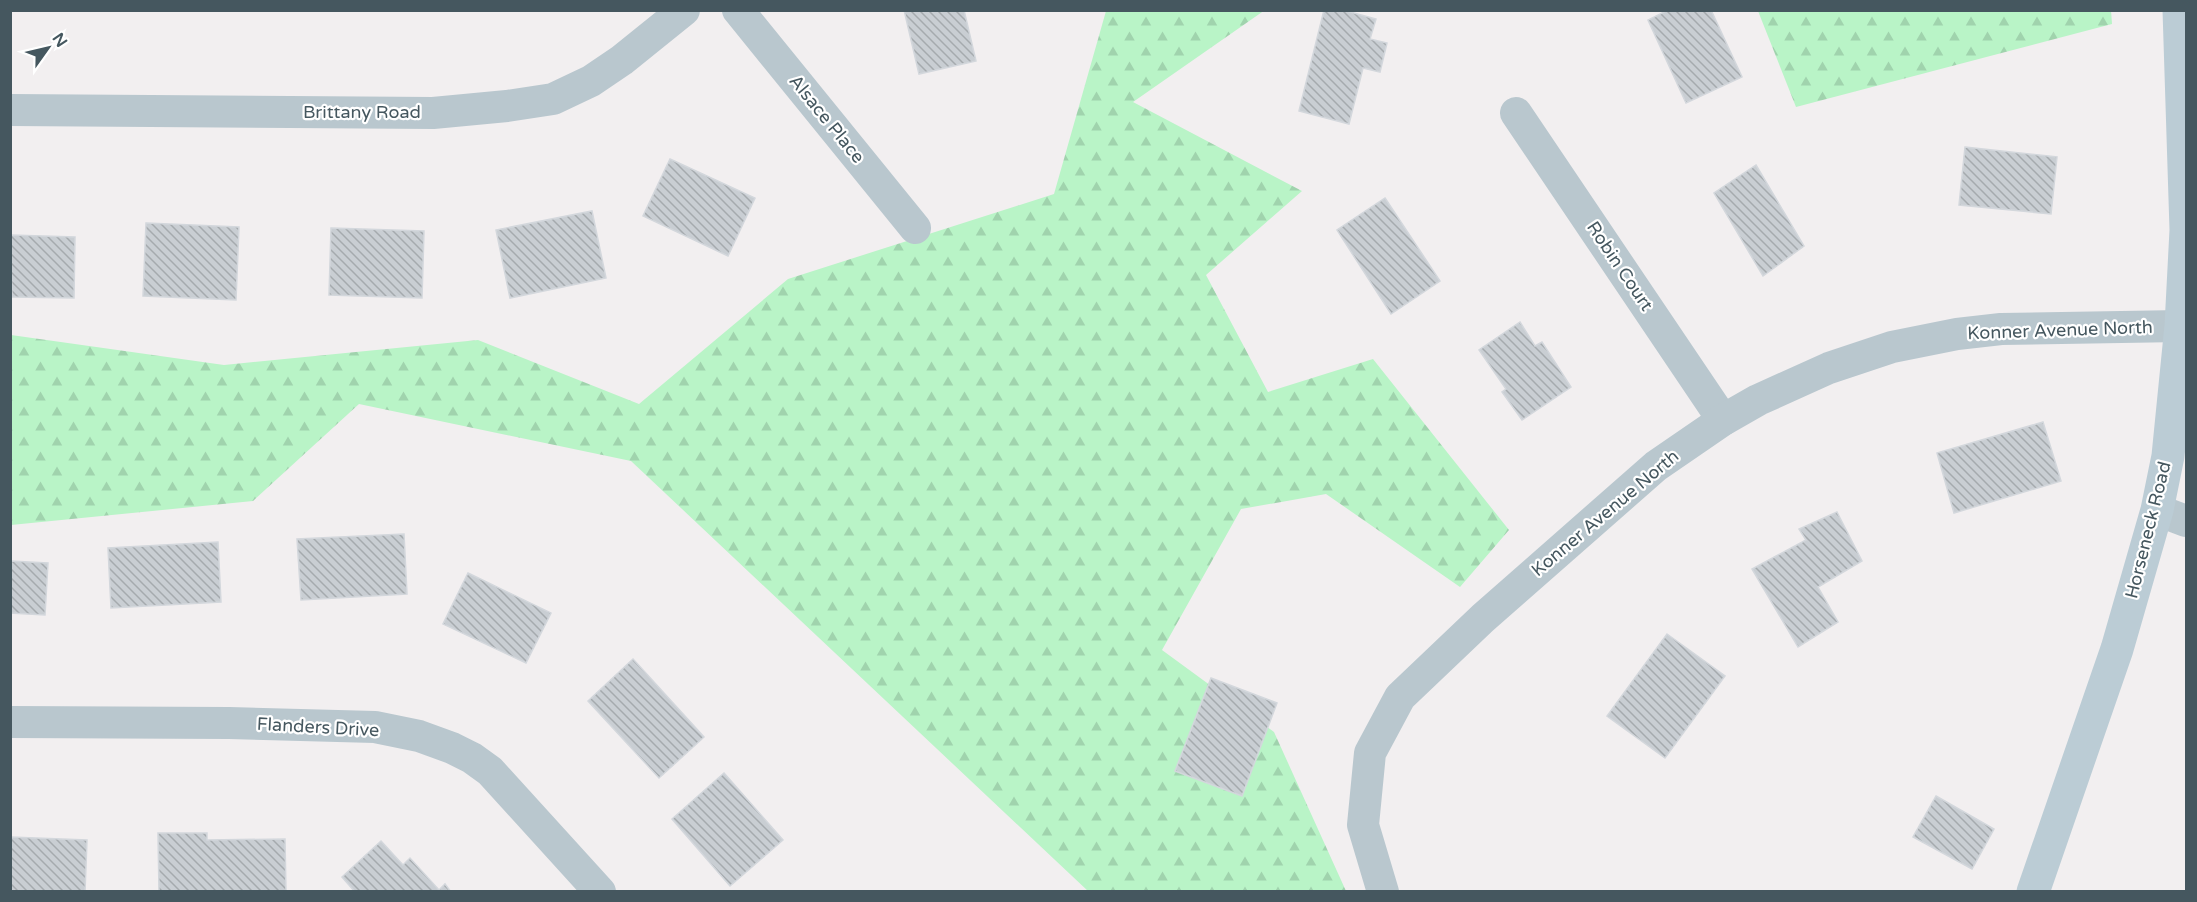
<svg xmlns="http://www.w3.org/2000/svg" width="2197" height="902" viewBox="0 0 2197 902" font-family="'Varela Round',sans-serif">
<style>
.forest{fill:url(#forest-firs)}
.building{fill:url(#building-back-hatch);stroke:#d3d7dc;stroke-width:1.5}
.lines{fill:none;stroke-linecap:round;stroke-linejoin:round}
.street{stroke:#b9c7ce;stroke-width:32}
.secondary{stroke:#bbccd5;stroke-width:33}
.labels{text-anchor:middle;dominant-baseline:central;stroke-width:4.5;stroke-linejoin:round;paint-order:stroke}
.street-label{font-size:18px;fill:#45575f;stroke:#fff}
</style>
<defs>
<pattern id="forest-firs" width="22" height="20" patternUnits="userSpaceOnUse" patternTransform="scale(1.5)"><rect width="22" height="20" fill="#b9f4c7"/><path d="M5 1l3.5 6h-7zM16 11l3.5 6h-7z" fill="#a0d3ad"/></pattern>
<pattern id="building-back-hatch" width="6" height="6" patternUnits="userSpaceOnUse" patternTransform="scale(1.5)"><rect width="6" height="6" fill="#c9ced3"/><path d="M-1 5l2 2M0 0l6 6M5-1l2 2" fill="none" stroke="#a5aaae"/></pattern>
</defs>
<rect width="100%" height="100%" fill="#f2eff0"/>
<g class="forest">
<path d="M1265,10L1133,102L1302,191L1206,275L1268,392L1373,359L1509,530L1460,587L1326,494L1241,509L1162,650L1274,732L1346,891L1089,892L631,461L359,404L253,501L11,525V335L224,365L478,340L639,404L788,279L1054,194L1106,11Z"/>
<path d="M2111,10L2112,24L1796,107L1758,11Z"/>
</g>
<g class="building">
<path d="M904,10H964L976,61L919,74Z"/>
<path d="M1324,10H1343L1376,19L1370,39L1387,43L1380,72L1363,68L1349,124L1299,111Z"/>
<path d="M1668,10H1711L1742,77L1686,103L1648,20Z"/>
<path d="M1965,147L2057,157L2051,214L1959,205Z"/>
<path d="M670,159L755,198L728,256L643,216Z"/>
<path d="M1756,165L1804,246L1763,276L1714,193Z"/>
<path d="M1385,198L1440,281L1391,314L1337,230Z"/>
<path d="M592,211L606,278L510,298L496,230Z"/>
<path d="M146,223L239,227L236,300L143,296Z"/>
<path d="M331,228L424,231L422,298L329,295Z"/>
<path d="M10,235L75,237L74,298L12,297Z"/>
<path d="M1520,322L1535,346L1542,342L1571,387L1522,420L1502,392L1506,389L1479,350Z"/>
<path d="M2043,422L2061,481L1954,513L1937,453Z"/>
<path d="M1837,512L1862,561L1818,587L1838,622L1798,647L1752,569L1806,540L1799,529Z"/>
<path d="M404,534L407,594L301,600L297,539Z"/>
<path d="M218,542L221,602L111,608L108,548Z"/>
<path d="M10,561L48,563L45,615L10,613Z"/>
<path d="M468,573L551,613L526,663L443,624Z"/>
<path d="M1667,634L1725,676L1665,758L1607,716Z"/>
<path d="M633,659L704,737L659,778L588,701Z"/>
<path d="M1211,678L1277,703L1242,796L1175,771Z"/>
<path d="M724,773L783,840L730,886L672,819Z"/>
<path d="M1936,796L1994,829L1972,869L1913,837Z"/>
<path d="M158,833H207V840L285,839L286,892H159Z"/>
<path d="M10,837L87,840L85,892H10Z"/>
<path d="M381,841L403,865L410,858L439,890L445,884L451,892H355L342,877Z"/>
</g>
<g class="lines">
<g class="street">
<path d="M738,10L915,228"/>
<path d="M10,110L433,113L507,106L553,99L591,81L622,60L684,10"/>
<path d="M1516,113L1723,420"/>
<path d="M2157,510L2186,521"/>
<path d="M10,722L229,723L375,727L419,736L452,748L472,758L490,771L600,892"/>
<path d="M1383,892L1363,825L1370,753L1400,697L1483,618L1656,466L1723,420L1758,400L1829,368L1892,347L1957,334L2001,329L2181,326"/>
</g>
<path class="secondary" d="M2033,892L2117,649L2157,510L2168,456L2181,326L2186,230L2179,10"/>
</g>
<g class="labels">
<g class="street-label">
<text x="362" y="112">Brittany Road</text>
<text transform="translate(827 119) rotate(51)">Alsace Place</text>
<text transform="translate(1620 266) rotate(56)">Robin Court</text>
<text transform="translate(2060 330) rotate(-2)">Konner Avenue North</text>
<text transform="translate(1605 513) rotate(-40)">Konner Avenue North</text>
<text transform="translate(2148 530) rotate(-76)">Horseneck Road</text>
<text transform="translate(318 727) rotate(3)">Flanders Drive</text>
</g>
</g>
<rect width="2197" height="902" fill="none" stroke="#45575f" stroke-width="24"/>
<g transform="translate(48 48) rotate(56)" stroke="#ffffff" stroke-width="4.5" paint-order="stroke">
<path d="M0-4.5L10 22L0 15L-10 22Z" fill="#45575f"/>
<text y="-9" font-size="16" font-weight="bold" text-anchor="middle" fill="#45575f">N</text>
</g>
</svg>
